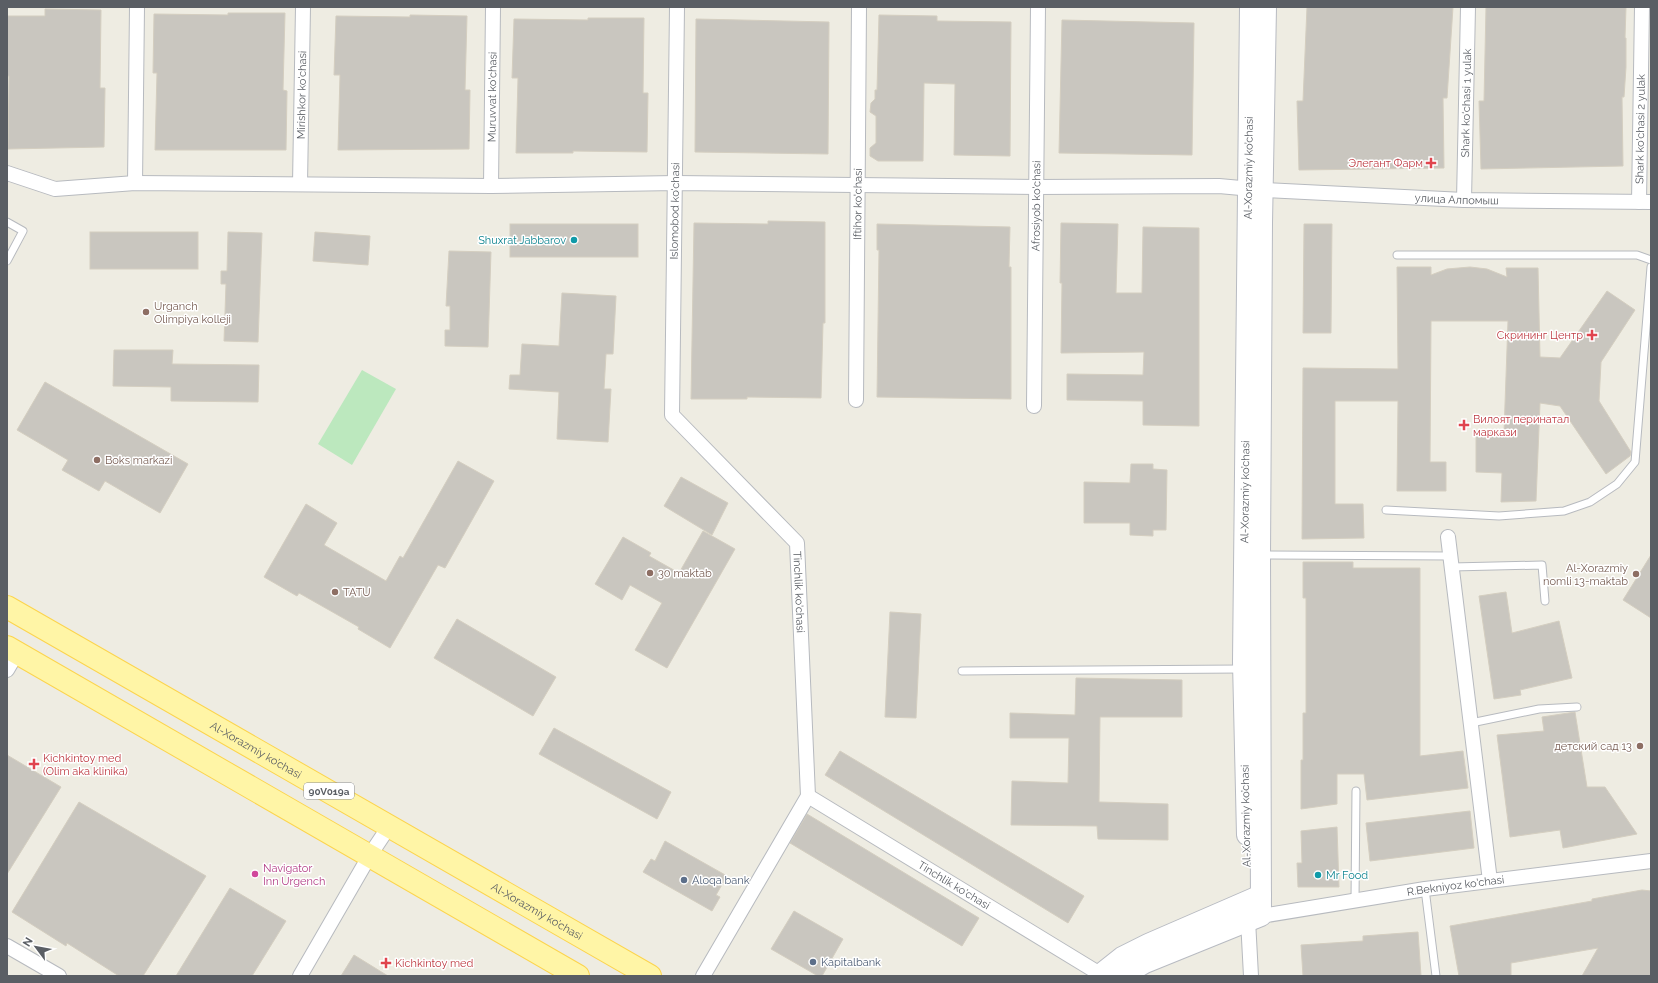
<svg xmlns="http://www.w3.org/2000/svg" width="1658" height="983" viewBox="0 0 1658 983" font-family="Raleway,sans-serif">
<style>
.green{fill:#bce8be}
.building{fill:#c9c6bf;stroke:#d4cec0}
.lines{fill:none;stroke-linecap:round;stroke-linejoin:round}
.lane-casing{stroke:#b7babf;stroke-width:9}
.street-casing{stroke:#b7babf;stroke-width:16}
.secondary-casing{stroke:#b8bbc2;stroke-width:22}
.primary-casing{stroke:#fcd44d;stroke-width:24}
.lane{stroke:#fff;stroke-width:7}
.street{stroke:#fff;stroke-width:14}
.secondary{stroke:#fff;stroke-width:20}
.primary{stroke:#fff5a6;stroke-width:22}
.health-dot{fill:#e0444e;stroke:#fff;stroke-width:1.5}
.culture-dot{fill:#0f9aa8;stroke:#fff;stroke-width:1.5}
.education-dot{fill:#8d6e63;stroke:#fff;stroke-width:1.5}
.hotel-dot{fill:#d1479c;stroke:#fff;stroke-width:1.5}
.service-dot{fill:#5c6f8a;stroke:#fff;stroke-width:1.5}
.labels{text-anchor:middle;dominant-baseline:central;stroke-width:3;stroke-linejoin:round;paint-order:stroke}
.shield{fill:#fff;stroke:#8c8e92;stroke-width:1}
.shield-label{font-size:10px;font-weight:bold;fill:#5a5e64}
.street-label{font-size:11px;fill:#5a5e64;stroke:#fff}
.health-label{font-size:11px;fill:#be3a42;stroke:#fff;text-anchor:start}
.culture-label{font-size:11px;fill:#0d838f;stroke:#fff;text-anchor:end}
.education-label{font-size:11px;fill:#785e54;stroke:#fff;text-anchor:start}
.hotel-label{font-size:11px;fill:#b23c85;stroke:#fff;text-anchor:start}
.service-label{font-size:11px;fill:#4e5e75;stroke:#fff;text-anchor:start}
</style>
<rect width="100%" height="100%" fill="#eeece2"/>
<path class="green" d="M362,370L396,389L352,465L318,444Z"/>
<g class="building">
<path d="M1307,7H1453L1447,98H1443L1444,168L1299,170L1297,101H1303Z"/>
<path d="M1486,7H1626L1625,38H1626V67L1624,97H1622L1623,166L1481,169L1479,101H1484Z"/>
<path d="M45,9L101,10L100,88H105L104,147L8,149L9,76H7V16H45Z"/>
<path d="M228,13H285L283,90L287,91L286,150H155L157,73H153L154,14L228,15Z"/>
<path d="M410,15L467,16L465,90H470L469,149L338,150L340,75H334L336,16L410,17Z"/>
<path d="M879,15L937,16V21L1011,22L1010,156L954,155L955,84L924,83L923,161H878L870,156V148L876,143V116L870,112L871,103L875,99V90H877Z"/>
<path d="M588,18H644L643,93H648L647,152L573,151V153H516L518,78H512L514,19L588,20Z"/>
<path d="M696,19L829,22L828,154L695,152Z"/>
<path d="M1062,20L1194,23L1192,155L1059,153Z"/>
<path d="M768,221L825,222V323H823L821,398L747,397V399H691L694,223L768,224Z"/>
<path d="M1061,223L1118,224L1116,293H1142L1143,227L1199,228V426L1143,425V401L1067,400V374L1143,375L1144,352L1061,353L1062,283H1060Z"/>
<rect x="510" y="224" width="128" height="33"/>
<path d="M877,224L1010,227L1009,267H1011V399L877,397L879,250H877Z"/>
<path d="M1304,224H1332L1331,333H1303Z"/>
<rect x="90" y="232" width="108" height="37"/>
<path d="M228,232L262,233L258,342L224,341L226,284H221V271H227Z"/>
<path d="M315,232L370,236L368,265L313,261Z"/>
<path d="M449,251L491,252L488,347L445,346V330H450V306H446Z"/>
<path d="M1397,267H1431V275L1447,269L1470,267L1487,269L1507,277L1506,268H1538L1540,357L1560,358L1607,291L1635,310L1601,362L1599,401L1631,452L1630,456L1606,474L1560,406L1540,403L1536,501L1501,502L1502,473L1476,472V431L1504,432L1508,321H1431L1430,462H1446V491H1397L1398,401H1335V504H1363L1364,538L1302,539L1303,368L1398,369Z"/>
<path d="M562,293L616,296L613,354H606L604,389H611L608,442L557,439L559,392L509,389L510,375H520L522,344L559,346Z"/>
<path d="M114,350H173L172,364L259,365L258,402L171,401V387L113,386Z"/>
<path d="M45,382L188,464L160,513L105,481L99,491L62,470L68,460L17,430Z"/>
<path d="M458,461L494,481L445,568L438,565L390,648L358,629L359,627L299,593L297,596L264,577L306,504L337,523L324,545L386,581L400,556L403,558Z"/>
<path d="M1131,464H1153V469L1167,470L1166,530H1153V536L1130,535V523H1084V482L1130,483Z"/>
<path d="M681,477L728,503L712,535L664,506Z"/>
<path d="M703,531L735,549L667,668L635,650L662,603L630,585L622,600L595,584L623,537L651,553L649,556L679,573Z"/>
<path d="M1651,555V618L1623,600Z"/>
<path d="M1303,562H1353V568H1420V756L1463,751L1468,788L1367,800L1364,774H1337V804L1301,809V760H1303V713H1306V598H1303Z"/>
<path d="M1506,592L1512,633L1559,621L1572,678L1520,690L1521,695L1494,699L1479,596Z"/>
<path d="M890,612L921,614L916,718L885,717Z"/>
<path d="M457,619L556,677L533,716L434,658Z"/>
<path d="M1076,678L1182,680V717H1100L1099,802L1168,804V840L1098,839L1097,826L1011,825L1012,781L1068,783L1069,738H1010V713L1075,715Z"/>
<path d="M1575,712L1587,787H1605L1637,834L1563,848L1560,830L1510,837L1497,735L1544,731L1542,717Z"/>
<path d="M554,728L671,792L657,819L539,754Z"/>
<path d="M840,751L1084,896L1068,923L825,775Z"/>
<path d="M7,755L61,787L7,874Z"/>
<path d="M79,802L206,876L143,976H119L67,943L66,946L12,912Z"/>
<path d="M1470,811L1474,848L1370,861L1366,823Z"/>
<path d="M807,814L979,918L962,946L790,843Z"/>
<path d="M1337,827L1339,887H1298L1297,863H1302L1301,831Z"/>
<path d="M665,841L727,876L716,895L720,897L712,911L643,872L651,859L655,861Z"/>
<path d="M230,888L286,921L252,976H176Z"/>
<path d="M1642,890L1651,891V976H1582L1598,948L1511,963V976H1459L1450,926L1592,901V899Z"/>
<path d="M794,911L843,939L822,976H818L771,949Z"/>
<path d="M1418,932L1421,976H1303L1301,945L1363,941V936Z"/>
<path d="M354,955L388,976H341Z"/>
</g>
<g class="lines">
<defs>
<g id="lane">
<path d="M7,222L23,231L7,261"/>
<path d="M1397,255H1637L1651,260"/>
<path d="M1386,510L1499,516L1564,511L1590,502L1617,484L1635,462L1651,267"/>
<path d="M1261,555L1451,556"/>
<path d="M1452,567L1542,565L1545,601"/>
<path d="M962,671L1242,669"/>
<path d="M1471,723L1539,709L1577,707"/>
<path d="M1425,889L1436,976"/>
<path d="M1355,900L1356,791"/>
</g>
<g id="street">
<path id="s1" d="M677,7L672,415L797,543L808,796L703,976"/>
<path id="s2" d="M7,173L55,189L135,183L491,186L676,183L1037,187L1219,186L1263,190L1464,200L1651,202"/>
<path d="M135,183L137,7"/>
<path id="s3" d="M300,184L303,7"/>
<path id="s4" d="M491,186L493,7"/>
<path id="s5" d="M1464,200L1468,7"/>
<path id="s6" d="M1639,202L1642,7"/>
<path id="s7" d="M856,400L859,7"/>
<path id="s8" d="M1034,406L1038,7"/>
<path d="M1448,537L1490,881"/>
<path d="M7,670L17,653"/>
<path id="s9" d="M808,796L1100,974"/>
<path id="s10" d="M1261,916L1425,889L1651,861"/>
<path d="M1248,920L1251,976"/>
<path d="M7,946L59,976"/>
<path d="M300,976L370,855L390,825"/>
</g>
<g id="secondary">
<path id="s11" d="M1247,835L1243,662L1250,7"/>
<path d="M1098,976L1122,957L1148,944L1261,895"/>
<path d="M1123,976L1145,963L1261,916L1260,555L1262,223L1266,7"/>
</g>
<g id="primary">
<path id="s12" d="M7,607L650,976"/>
<path d="M7,647L578,976"/>
</g>
</defs>
<use href="#lane" class="lane-casing"/>
<use href="#street" class="street-casing"/>
<use href="#secondary" class="secondary-casing"/>
<use href="#primary" class="primary-casing"/>
<use href="#lane" class="lane"/>
<use href="#street" class="street"/>
<use href="#secondary" class="secondary"/>
<use href="#primary" class="primary"/>
</g>
<g class="health-dot">
<path d="M1429 157h4v4h4v4h-4v4h-4v-4h-4v-4h4z"/>
<path d="M1590 329h4v4h4v4h-4v4h-4v-4h-4v-4h4z"/>
<path d="M1462 419h4v4h4v4h-4v4h-4v-4h-4v-4h4z"/>
<path d="M32 758h4v4h4v4h-4v4h-4v-4h-4v-4h4z"/>
<path d="M384 957h4v4h4v4h-4v4h-4v-4h-4v-4h4z"/>
</g>
<g class="culture-dot">
<circle cx="574" cy="240" r="4"/>
<circle cx="1318" cy="875" r="4"/>
</g>
<g class="education-dot">
<circle cx="146" cy="312" r="4"/>
<circle cx="97" cy="460" r="4"/>
<circle cx="650" cy="573" r="4"/>
<circle cx="1636" cy="574" r="4"/>
<circle cx="335" cy="592" r="4"/>
<circle cx="1640" cy="746" r="4"/>
</g>
<circle class="hotel-dot" cx="255" cy="874" r="4"/>
<g class="service-dot">
<circle cx="684" cy="880" r="4"/>
<circle cx="813" cy="962" r="4"/>
</g>
<g class="labels">
<rect class="shield" x="304" y="783" width="50" height="16" rx="3"/>
<g class="shield-label">
<text x="329" y="791">90V019a</text>
</g>
<g class="street-label">
<text stroke="none"><textPath href="#s3" startOffset="89">Mirishkor ko'chasi</textPath></text>
<text stroke="none"><textPath href="#s4" startOffset="89">Muruvvat ko'chasi</textPath></text>
<text stroke="none"><textPath href="#s5" startOffset="97">Shark ko'chasi 1 yulak</textPath></text>
<text stroke="none"><textPath href="#s6" startOffset="73">Shark ko'chasi 2 yulak</textPath></text>
<text stroke="none"><textPath href="#s11" startOffset="667">Al-Xorazmiy ko’chasi</textPath></text>
<text stroke="none"><textPath href="#s2" startOffset="1453">улица Алпомыш</textPath></text>
<text stroke="none"><textPath href="#s7" startOffset="196">Iftihor ko'chasi</textPath></text>
<text stroke="none"><textPath href="#s8" startOffset="200">Afrosiyob ko'chasi</textPath></text>
<text transform="translate(675 211) rotate(-89)">Islomobod ko'chasi</text>
<text stroke="none"><textPath href="#s11" startOffset="343">Al-Xorazmiy ko’chasi</textPath></text>
<text stroke="none"><textPath href="#s1" startOffset="636">Tinchlik ko'chasi</textPath></text>
<text stroke="none"><textPath href="#s12" startOffset="287">Al-Xorazmiy ko’chasi</textPath></text>
<text transform="translate(1246 816) rotate(-91)">Al-Xorazmiy ko’chasi</text>
<text stroke="none"><textPath href="#s9" startOffset="171">Tinchlik ko'chasi</textPath></text>
<text stroke="none"><textPath href="#s10" startOffset="197">R.Bekniyoz ko'chasi</textPath></text>
<text stroke="none"><textPath href="#s12" startOffset="611">Al-Xorazmiy ko’chasi</textPath></text>
</g>
<g class="health-label">
<text x="1423" y="163" text-anchor="end">Элегант Фарм</text>
<text x="1583" y="335" text-anchor="end">Скрининг Центр</text>
<text x="1473" y="419">Вилоят перинатал<tspan x="1473" dy="13">маркази</tspan></text>
<text x="43" y="758">Kichkintoy med<tspan x="43" dy="13">(Olim aka klinika)</tspan></text>
<text x="395" y="963">Kichkintoy med</text>
</g>
<g class="culture-label">
<text x="566" y="240">Shuxrat Jabbarov</text>
<text x="1326" y="875" text-anchor="start">Mr Food</text>
</g>
<g class="education-label">
<text x="154" y="306">Urganch<tspan x="154" dy="13">Olimpiya kolleji</tspan></text>
<text x="105" y="460">Boks markazi</text>
<text x="1628" y="568" text-anchor="end">Аl-Xоrаzmiy<tspan x="1628" dy="13">nоmli 13-mаktаb</tspan></text>
<text x="658" y="573">30 maktab</text>
<text x="343" y="592">TATU</text>
<text x="1632" y="746" text-anchor="end">детский сад 13</text>
</g>
<g class="hotel-label">
<text x="263" y="868">Navigator<tspan x="263" dy="13">Inn Urgench</tspan></text>
</g>
<g class="service-label">
<text x="692" y="880">Aloqa bank</text>
<text x="821" y="962">Kapitalbank</text>
</g>
</g>
<rect width="1658" height="983" fill="none" stroke="#5a5e64" stroke-width="16"/>
<g transform="translate(36 947) rotate(302)" stroke="#ffffff" stroke-width="3" paint-order="stroke">
<path d="M0-3L7 15L0 10L-7 15Z" fill="#5a5e64"/>
<text y="-6" font-size="11" font-weight="bold" text-anchor="middle" fill="#5a5e64">N</text>
</g>
</svg>
